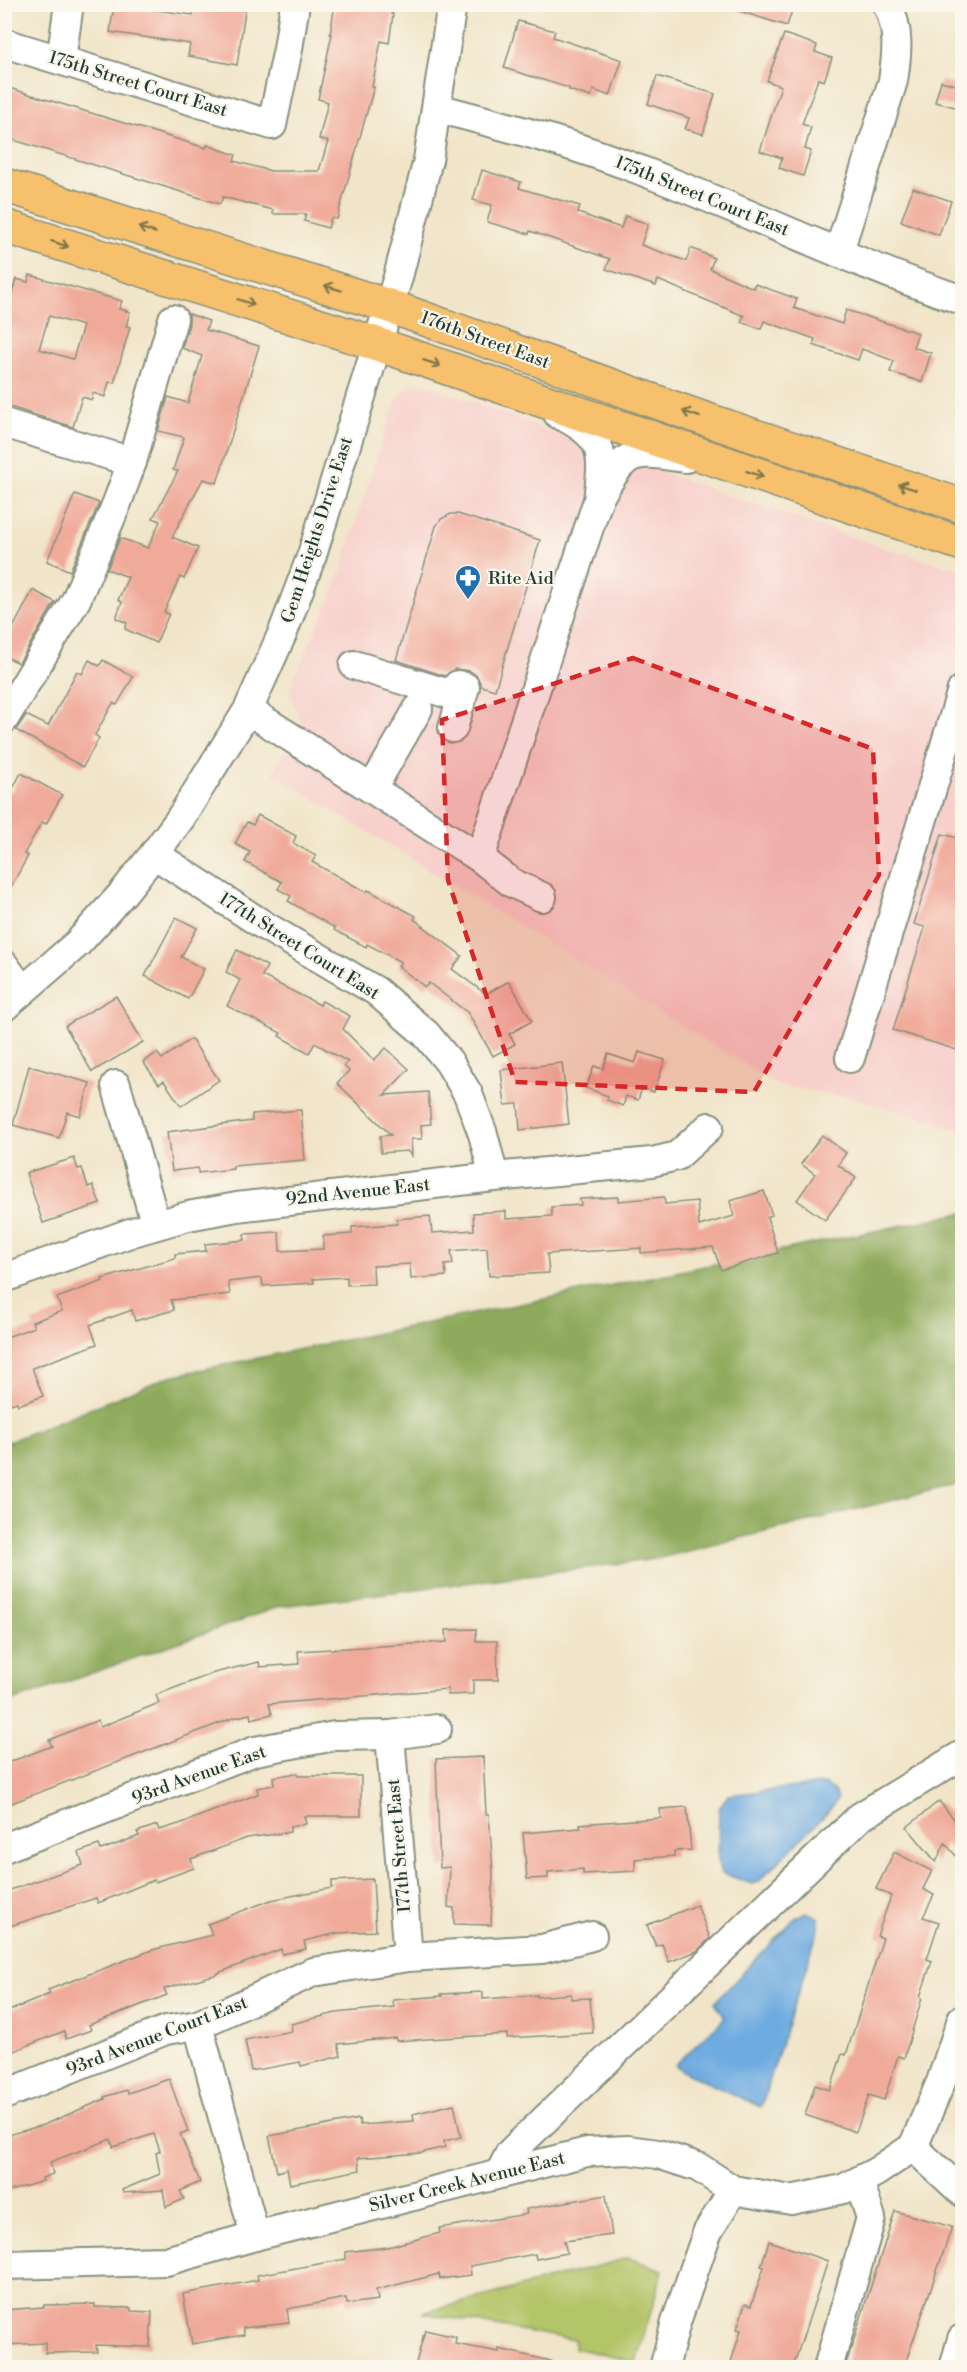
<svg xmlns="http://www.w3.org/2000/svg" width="967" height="2372" viewBox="0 0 967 2372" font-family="'Libre Bodoni',serif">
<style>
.built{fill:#f7d0cc}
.green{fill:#b4c467;stroke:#6a804e;stroke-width:1.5}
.forest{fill:#8faa5c;stroke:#577448;stroke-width:1.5}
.water{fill:#6eabe0;stroke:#46748a;stroke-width:1.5}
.building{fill:#f0aa9a;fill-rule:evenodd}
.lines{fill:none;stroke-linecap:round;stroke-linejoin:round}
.minor-casing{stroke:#88917e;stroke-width:32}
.major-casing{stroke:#88917e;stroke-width:36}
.minor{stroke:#fff;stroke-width:28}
.major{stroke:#f7c06c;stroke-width:33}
.oneway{stroke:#80784d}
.marked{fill:#d62828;fill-opacity:0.2;stroke:#d62828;stroke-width:4.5;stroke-dasharray:12 8;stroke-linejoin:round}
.labels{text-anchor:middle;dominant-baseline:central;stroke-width:4.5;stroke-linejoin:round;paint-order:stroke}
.street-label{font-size:18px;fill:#1f3d34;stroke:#fbf7ec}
.poi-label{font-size:18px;fill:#1f3d34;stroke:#fbf7ec;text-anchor:start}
</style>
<rect width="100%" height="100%" fill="#fbf7ec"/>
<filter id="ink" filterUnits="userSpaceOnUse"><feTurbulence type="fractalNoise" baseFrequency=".0167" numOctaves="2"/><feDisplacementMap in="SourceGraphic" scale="12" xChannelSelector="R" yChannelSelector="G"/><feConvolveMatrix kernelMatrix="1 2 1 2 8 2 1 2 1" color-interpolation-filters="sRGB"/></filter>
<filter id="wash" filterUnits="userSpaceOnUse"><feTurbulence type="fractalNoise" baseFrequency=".008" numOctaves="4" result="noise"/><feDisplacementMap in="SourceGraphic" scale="24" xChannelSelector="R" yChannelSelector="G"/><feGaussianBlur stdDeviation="1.35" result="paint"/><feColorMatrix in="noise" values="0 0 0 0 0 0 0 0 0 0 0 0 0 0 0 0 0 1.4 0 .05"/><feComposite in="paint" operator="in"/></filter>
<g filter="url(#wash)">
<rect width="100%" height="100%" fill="#f1e5c9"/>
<path class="built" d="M424,383L546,430L721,493L888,549L962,570V1131L855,1098L779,1086L272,773L301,723L289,689L336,586L378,451L396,400L405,390L414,384Z"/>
<path class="green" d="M628,2258L663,2270L636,2362L574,2348L575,2340L423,2313Z"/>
<path class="forest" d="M962,1213V1483L656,1559L281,1606L5,1704V1443L170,1376Z"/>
<g class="water">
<path d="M824,1784L833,1790L838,1798L828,1812L759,1881L752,1884L722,1873L718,1863L719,1809L728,1795Z"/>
<path d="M806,1912L819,1918V1928L761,2107L684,2072L675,2065L725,2018L715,2002L795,1918Z"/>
</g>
<g id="blocks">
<g class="building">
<path d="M114,4L193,15L195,4H246L237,65L188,56L190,44L110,32Z"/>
<path d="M335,4H392L391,14H393L389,43L381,41L372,87H374L337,219L331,218L328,228L304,221L306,214H273V210L223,197L220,204L4,137V102L9,88L206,148L207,145L236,155L234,161L271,171H319L328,141L319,139L328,102L318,99L332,34H330Z"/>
<path d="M731,4H794L787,26L730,8Z"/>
<path d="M518,21L555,31L553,37L622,60L610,96L593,90L591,97L569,90V88L504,68Z"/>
<path d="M784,34L817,45L815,52L832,58L824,81L818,79L802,124L811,127L805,149L811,151L803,176L779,168L782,158L760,151L781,86L767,81Z"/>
<path d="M657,76L715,94L703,134L685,129L689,118L648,104Z"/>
<path d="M941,81L963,87V109L935,102Z"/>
<path d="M482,170L521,182L519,188L580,206L578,213L621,228L625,216L648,224L641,245L686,261L691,248L714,258L710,269L753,288L755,284L797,299L794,308L842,324L846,310L918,333L913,347L931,353L922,382L890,372L894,361L862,349L858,360L813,345L815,339L764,321L761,329L741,322L744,316L658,280L656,286L606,269L610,259L530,231L529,234L487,222L492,205L473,200Z"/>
<path d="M913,188L951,201L939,235L901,221Z"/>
<path d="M30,275L122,301L119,309L130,312L126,326L130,327L114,383L109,382L105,397L93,393L92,400L82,397L73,427L4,405V302L7,292L12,293L16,279L28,282ZM49,316L83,326L73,359L39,349Z"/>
<path d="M189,314L209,321L206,330L259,346L217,483L203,479L172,537L198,548L184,579L180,577L164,612L169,614L156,643L125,629L127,623L116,618L122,602L118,600L128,577L107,569L120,538L148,548L160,521L153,518L178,471L173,470L184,437L158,431L168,397L188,403L202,356L182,348L189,324Z"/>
<path d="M75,494L99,503L70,571L47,561Z"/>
<path d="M451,514H458L540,540L495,690L481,686L477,676L470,671L455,669L445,676L396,660L436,526L441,519Z"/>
<path d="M33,590L55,602L19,663L4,656V645Z"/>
<path d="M89,660L99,666L103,660L133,677L117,705L113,703L95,735L99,738L83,767L16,730L26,715L48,726L77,671L82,674Z"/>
<path d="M21,773L62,795L46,824L42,822L24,854L28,856L4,899V789L11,792Z"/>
<path d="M258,815L296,836L293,843L316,856L312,862L366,892L368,890L416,916L414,919L462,956L452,969L486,994L509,981L532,1021L509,1034L515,1044L493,1056L468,1013L429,983L425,987L398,966L401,962L367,944L366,947L334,930L335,928L288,901L291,896L278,889L282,882L245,862L250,852L235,844L247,822L253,825Z"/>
<path d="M942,834L963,839V1052L893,1030L925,927L914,924Z"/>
<path d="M176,917L197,928L181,957L204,969L188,999L145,976Z"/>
<path d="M237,950L267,966L262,976L320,1005L322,1001L350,1016L343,1029L374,1060L386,1048L409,1069L384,1095L428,1092L431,1124L421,1125L422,1139H411L412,1156L407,1151L381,1153L380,1136L391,1135L337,1083L349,1071L344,1066L348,1062L315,1043L309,1053L279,1036L281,1033L227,1006L240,980L226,972Z"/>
<path d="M116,996L143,1042L92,1072L65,1026Z"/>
<path d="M191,1039L219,1080L181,1106L164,1081L159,1084L143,1062L157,1053L162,1059Z"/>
<path d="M639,1052L665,1060L654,1092L642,1088L638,1100L626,1096L623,1106L607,1100L608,1096L586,1088L594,1066L603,1069L608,1054L635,1063Z"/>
<path d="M562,1063L569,1124L520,1130L518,1104L505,1105L501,1070Z"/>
<path d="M29,1066L90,1083L80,1116L67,1112L59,1138L13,1125Z"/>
<path d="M301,1110L305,1160L233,1166V1169L198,1173V1168L172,1171L167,1132L252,1121V1114Z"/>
<path d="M822,1135L846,1153L838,1165L856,1178L825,1220L797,1200L815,1174L801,1164Z"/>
<path d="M74,1158L78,1169L82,1168L88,1187L93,1185L100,1204L43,1223L26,1173Z"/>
<path d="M764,1191L772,1215L767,1217L778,1253L721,1270L713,1247L641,1253V1248L547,1254L549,1273L489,1276L487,1248L451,1251L453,1264L445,1265L446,1276L411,1279L410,1264L373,1266L374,1284L347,1285V1277L313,1279L314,1283L263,1286L262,1278L228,1282L230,1294L171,1300L174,1310L135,1321L132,1310L90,1325L97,1344L32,1368L43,1396L18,1405L17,1402L4,1406V1338L34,1327L32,1322L62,1311L57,1298L103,1281L102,1279L175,1258V1254L206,1251L205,1244L245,1240L244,1234L279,1232L280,1251L323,1249V1236L352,1234V1227L397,1224L396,1219L430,1216L432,1233L474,1230L473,1213L506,1211V1219L552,1216L551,1207L581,1205L580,1199L618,1197V1201L664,1197L665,1204L697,1201L699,1226L734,1216L730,1201Z"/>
<path d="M476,1629V1641H497L498,1680H473V1694L448,1695V1689L269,1704L272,1714L251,1719L250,1714L233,1718L4,1806V1764L52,1746L49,1740L98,1720L100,1727L159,1703L156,1695L214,1673L259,1662L260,1667L299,1664L298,1651L447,1642L446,1630Z"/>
<path d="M483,1757L486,1814H489L493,1873L491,1925L454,1924V1908L448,1907L450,1867L440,1868L436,1759Z"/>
<path d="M297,1773L298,1776H361V1816H304L306,1824L290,1827V1832L247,1838L191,1859L194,1868L155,1882L154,1880L98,1903L96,1898L4,1928V1892L83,1865L79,1852L99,1845L101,1850L139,1836L137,1832L157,1825L159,1830L179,1824L258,1794L257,1788L274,1785L273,1777Z"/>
<path d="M939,1801L963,1830V1864L945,1843L936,1862L907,1827Z"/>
<path d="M687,1807L691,1850L674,1851V1856L635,1859V1871L583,1874V1869L548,1872V1878L527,1879L523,1833L581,1828L580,1824L661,1818L660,1809Z"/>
<path d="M894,1852L932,1871L923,1889L934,1895L923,1917L939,1922L927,1959L932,1961L920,1997L922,1998L904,2058L898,2056L884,2100L869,2095L856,2132L805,2115L815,2085L830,2090L842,2054L846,2055L883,1938L877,1936L891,1896L876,1889Z"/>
<path d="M373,1879L376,1931L338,1933L304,1941L306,1949L282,1954L281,1949L218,1973V1974L164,1989L167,1995L89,2025L91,2030L66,2039L64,2031L4,2055V2013L50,1994L48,1990L152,1950L212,1935L208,1924L271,1900L332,1888V1881Z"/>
<path d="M697,1905L710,1938L697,1951L669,1962L662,1944L656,1946L647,1925Z"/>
<path d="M483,1992V1999L537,1995V1997L571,1994V1999L590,1998L593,2033L507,2038V2034L396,2041V2038L338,2044L341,2056L301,2066L300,2062L251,2071L245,2040L292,2031L291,2024L336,2013L394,2007L393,2000L442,1996L441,1994Z"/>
<path d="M169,2079L188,2131L180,2134L200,2182L180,2191L184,2199L166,2207L163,2190L123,2193L122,2190L160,2174L156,2153L160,2151L154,2134L113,2147L111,2139L50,2162L53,2174L42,2178L43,2181L4,2193V2136L43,2125L105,2099L104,2097L127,2090L128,2093Z"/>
<path d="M454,2104L461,2137L444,2141L445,2147L421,2153L358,2158L360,2170L290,2184L287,2169L277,2172L269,2136L359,2119L360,2125L414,2121L413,2114Z"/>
<path d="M606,2195L612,2235L564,2241L567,2253L536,2259L535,2254L470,2266L471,2275L440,2279L439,2274L376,2290L378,2300L347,2304L346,2298L287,2309L289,2323L243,2328L244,2335L192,2344L183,2294L258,2280L257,2275L346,2259V2252L388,2247L440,2233L439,2228L527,2214L526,2209Z"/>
<path d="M895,2211L952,2227L904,2367H857L846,2364Z"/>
<path d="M769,2241L828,2261L793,2367H748L731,2362L741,2330L737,2329L745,2304L751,2306L764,2267L761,2266Z"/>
<path d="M95,2304V2307L131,2308V2311L152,2312L150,2347L96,2345L97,2352L45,2353V2343L4,2345V2310L44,2307V2305Z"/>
<path d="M425,2330L456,2337L455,2344L499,2352V2349L551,2361L550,2367H415Z"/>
</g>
</g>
</g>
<g filter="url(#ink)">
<use href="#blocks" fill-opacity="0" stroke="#88917e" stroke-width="1.5"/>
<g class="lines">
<defs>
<g id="minor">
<path d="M4,43L272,125L288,49L295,4"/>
<path d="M61,60L69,4"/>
<path d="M437,108C509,127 581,146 650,174C755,215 856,264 962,300"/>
<path d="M839,251L893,81C897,54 900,29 887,4"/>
<path d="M4,423L132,462L117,503L76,600L4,719"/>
<path d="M132,462L173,319"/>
<path d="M600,496C628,447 633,451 686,458"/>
<path d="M354,665L462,698"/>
<path d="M248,710L480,858L512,883L542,897"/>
<path d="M453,728L465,687L458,685"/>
<path d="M372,789L418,709"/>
<path d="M154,854L265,926L376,991L426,1034L449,1062L468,1094L483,1134L494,1177"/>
<path d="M480,858L598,500C604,453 606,436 558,414"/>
<path d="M4,965L22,990"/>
<path d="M4,1007L78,943L123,893L154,854L180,819L248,710L283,632L312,555L398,277L428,160L452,4"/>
<path d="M850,1058L962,690"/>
<path d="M116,1085L156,1225"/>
<path d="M4,1278L133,1232L188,1216L237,1207L494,1177L652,1162L677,1156L709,1127"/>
<path d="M390,1735L408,1957"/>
<path d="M4,1848L255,1751L335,1736L390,1735L437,1729"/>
<path d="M198,2025L255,2236"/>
<path d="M4,2095L166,2030L198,2025L313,1972L408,1957L542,1949L592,1936"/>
<path d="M913,2147L941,2082L962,2019"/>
<path d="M913,2147L962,2192"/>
<path d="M500,2173L510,2153L860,1817L962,1755"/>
<path d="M4,2265L166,2261L255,2236L587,2152L628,2150L658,2154L698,2167L733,2190L791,2200L843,2189L876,2172L913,2147"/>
<path d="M664,2368L676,2322L707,2233L733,2190"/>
<path d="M828,2368L871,2218L859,2181"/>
<path d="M954,2368L962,2339"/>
</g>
<g id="major">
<path d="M4,185L389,306L693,415L962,506"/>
<path d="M4,226L377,344L962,544"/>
</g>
</defs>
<use href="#minor" class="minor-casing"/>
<use href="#major" class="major-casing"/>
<use href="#minor" class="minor"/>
<use href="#major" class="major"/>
</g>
<defs><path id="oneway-shaft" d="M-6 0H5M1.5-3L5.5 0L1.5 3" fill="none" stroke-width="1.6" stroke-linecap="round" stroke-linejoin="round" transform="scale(1.5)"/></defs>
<g class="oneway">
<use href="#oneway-shaft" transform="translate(147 230) rotate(-163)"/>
<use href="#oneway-shaft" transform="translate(60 244) rotate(18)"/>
<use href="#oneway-shaft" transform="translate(333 288) rotate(-163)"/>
<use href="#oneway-shaft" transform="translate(246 302) rotate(18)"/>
<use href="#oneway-shaft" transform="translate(432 363) rotate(19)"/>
<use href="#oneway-shaft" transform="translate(691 414) rotate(-161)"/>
<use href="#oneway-shaft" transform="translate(755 474) rotate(19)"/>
<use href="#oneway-shaft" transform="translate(907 487) rotate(-161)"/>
</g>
</g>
<path class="marked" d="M633,658L873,749L879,875L754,1092L515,1082L448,880L442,720Z"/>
<defs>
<symbol id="pharmacy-pin" viewBox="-11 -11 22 30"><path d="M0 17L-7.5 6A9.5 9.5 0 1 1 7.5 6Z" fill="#1f6fb2" stroke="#fbf7ec"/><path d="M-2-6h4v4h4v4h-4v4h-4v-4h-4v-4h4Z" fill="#fff"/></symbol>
</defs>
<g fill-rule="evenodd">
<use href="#pharmacy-pin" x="453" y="563" width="30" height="40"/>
</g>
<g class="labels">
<g class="street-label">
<text transform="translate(138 84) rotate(17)">175th Street Court East</text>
<text transform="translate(702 196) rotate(22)">175th Street Court East</text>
<text transform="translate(485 340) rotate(20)">176th Street East</text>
<text transform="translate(317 530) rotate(-72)">Gem Heights Drive East</text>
<text transform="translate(299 946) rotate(32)">177th Street Court East</text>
<text transform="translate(358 1192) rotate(-6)">92nd Avenue East</text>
<text transform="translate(199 1775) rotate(-20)">93rd Avenue East</text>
<text transform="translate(399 1846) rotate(-95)">177th Street East</text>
<text transform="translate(157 2036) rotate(-21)">93rd Avenue Court East</text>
<text transform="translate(467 2182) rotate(-14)">Silver Creek Avenue East</text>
</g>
<g class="poi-label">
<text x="488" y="578">Rite Aid</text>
</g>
</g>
<rect width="967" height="2372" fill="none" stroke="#fbf7ec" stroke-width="24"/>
</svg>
